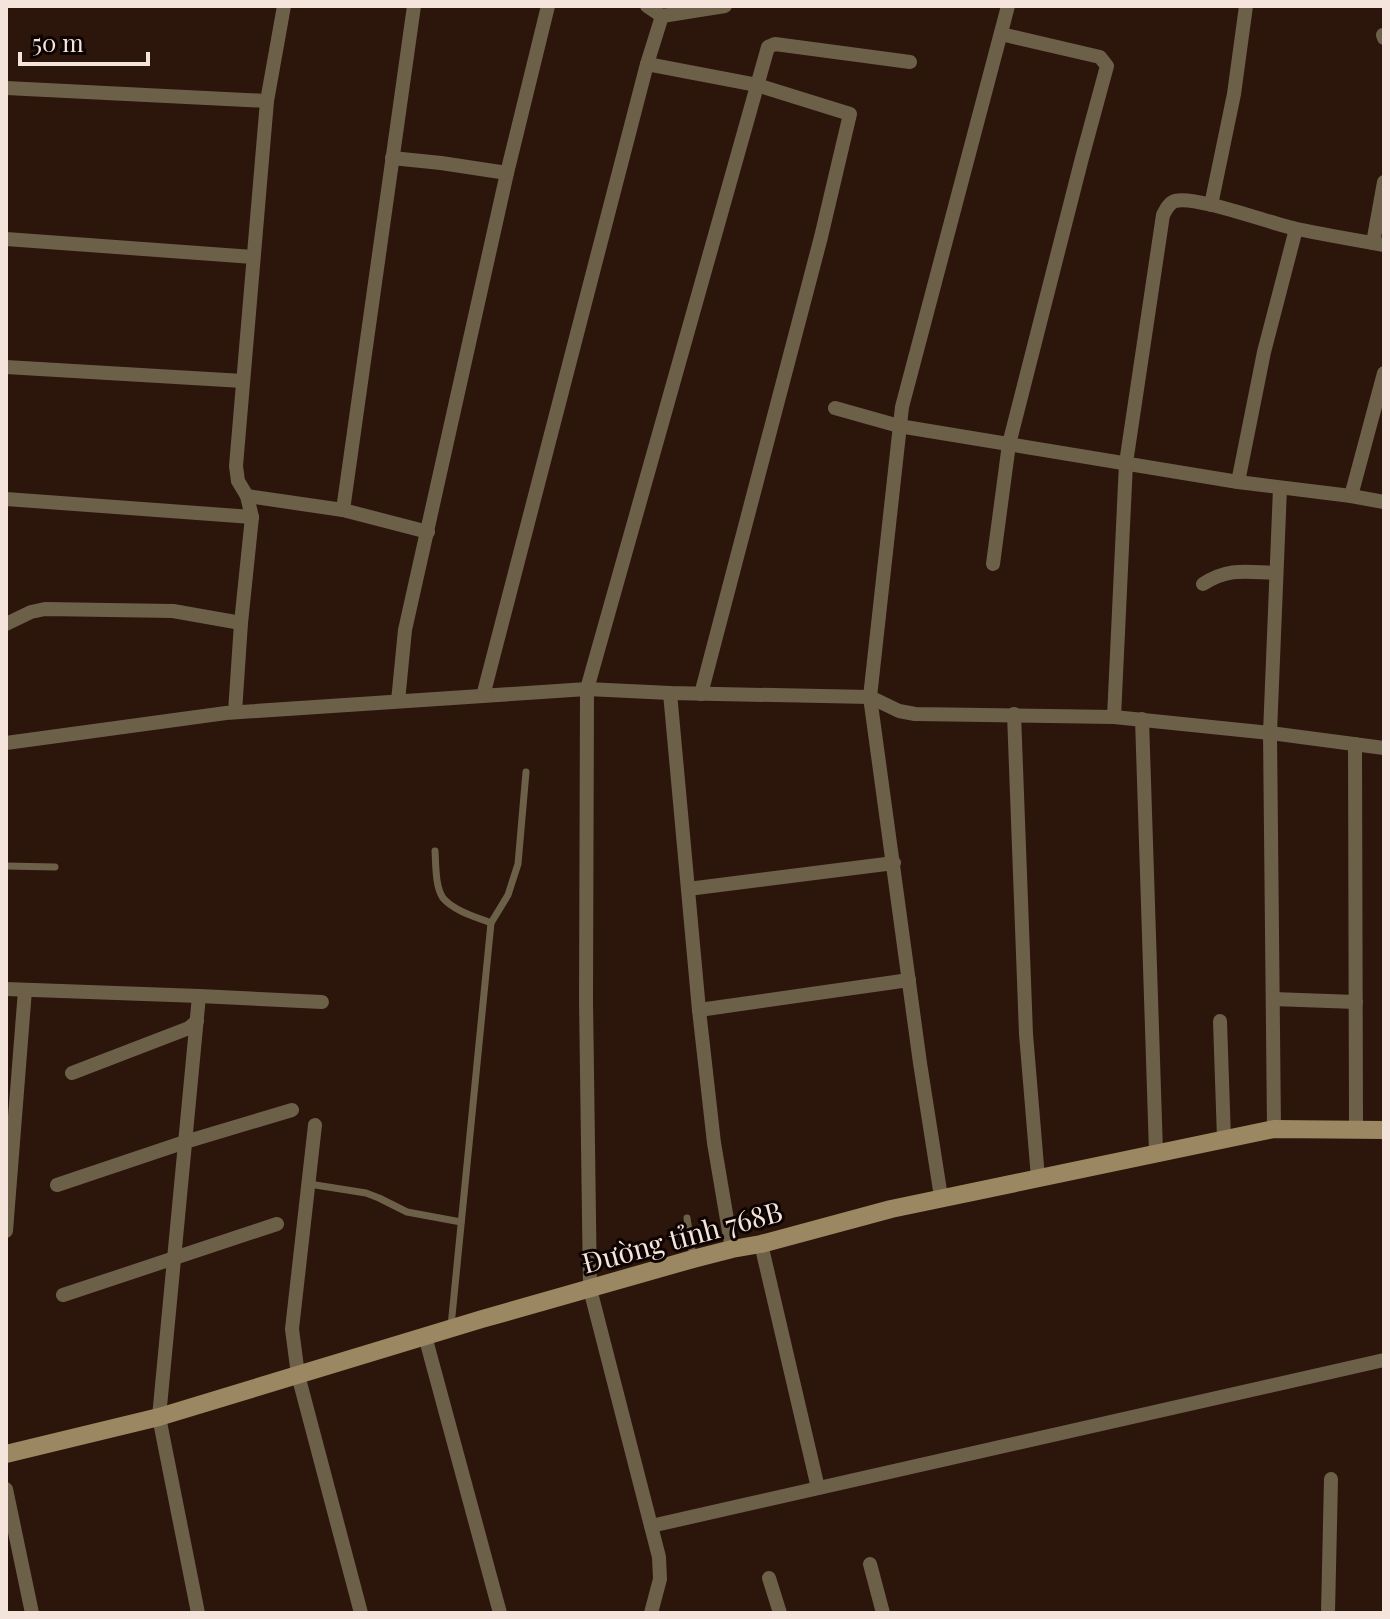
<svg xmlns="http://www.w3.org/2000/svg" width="1390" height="1619" viewBox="0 0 1390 1619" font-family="'Playfair Display',serif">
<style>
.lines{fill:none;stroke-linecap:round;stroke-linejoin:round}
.lane{stroke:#6c6049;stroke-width:7}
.street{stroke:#6c6049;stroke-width:14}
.secondary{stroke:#9b8761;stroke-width:18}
.labels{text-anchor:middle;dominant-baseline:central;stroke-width:6;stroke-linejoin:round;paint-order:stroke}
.street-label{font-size:28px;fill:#f5e4dc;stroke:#0d0402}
</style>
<rect width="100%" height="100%" fill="#2c150a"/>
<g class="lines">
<g class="lane">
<path d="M435,851C436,865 435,886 443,898C454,911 476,917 491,923"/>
<path d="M6,866L55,867"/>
<path d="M309,1184L366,1193L379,1198L407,1212L461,1222"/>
<path d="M687,1218L693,1257"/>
<path d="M451,1326L491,923L508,895L518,864L526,772"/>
</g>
<g class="street">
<path d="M647,6L662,16L725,6"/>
<path d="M1383,35L1384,38"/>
<path d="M647,64L757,85L850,114L821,237L701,694"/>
<path d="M6,88L267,101"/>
<path d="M392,158L441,163L507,173"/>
<path d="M1211,205L1234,94L1246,6"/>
<path d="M6,239L253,257"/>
<path d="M1373,243L1384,182"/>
<path d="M6,367L243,381"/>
<path d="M835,408L899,426L1238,482L1351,496L1384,502"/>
<path d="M1238,482L1264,352L1296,229"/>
<path d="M247,496L343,510L428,532"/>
<path d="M1351,496L1384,373"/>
<path d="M6,499L252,517"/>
<path d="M343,510L414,6"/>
<path d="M993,564L1009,444L1082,158L1107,66L1100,57L1001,34"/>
<path d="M1203,584C1229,567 1247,572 1276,573"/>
<path d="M6,624L31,612L45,609L173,611L241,623"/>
<path d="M670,693L699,1010L714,1143L732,1249"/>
<path d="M483,696L647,64L662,16"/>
<path d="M398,701L405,630L507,173L548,6"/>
<path d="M235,712L241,623L252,517L247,496L238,481L236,466L267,101L284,6"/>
<path d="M1014,714L1026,1034L1038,1178"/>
<path d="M1114,717L1126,463L1163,215C1166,209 1169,203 1175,201C1195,195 1272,224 1297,229C1326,235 1355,240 1384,245"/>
<path d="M1142,719L1156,1152"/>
<path d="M6,743L226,713L587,689L670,693L870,697L899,711L915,714L1114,717L1270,733L1384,748"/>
<path d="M1355,744L1356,1129"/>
<path d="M688,889L894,863"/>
<path d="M6,989L199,996L159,1417L198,1613"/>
<path d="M199,996L322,1002"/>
<path d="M1273,999L1356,1002"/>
<path d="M699,1010L909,980"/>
<path d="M1220,1021L1224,1139"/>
<path d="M72,1073L189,1028L197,1021"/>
<path d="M315,1125L292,1329L298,1375L361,1613"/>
<path d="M1274,1129L1270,733L1280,488"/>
<path d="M57,1185L185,1142L292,1110"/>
<path d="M941,1197L920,1063L870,697L902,407L1008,6"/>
<path d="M6,1231L25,990"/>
<path d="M761,1244L818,1488"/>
<path d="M63,1295L277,1224"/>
<path d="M425,1336L500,1613"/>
<path d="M6,1489L32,1613"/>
<path d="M651,1526L1384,1360"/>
<path d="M870,1564L883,1613"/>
<path d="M769,1578L780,1613"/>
<path d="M651,1613L660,1579L659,1557L590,1289L586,1000L587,689L768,47L775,44L910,62"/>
<path d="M1328,1613L1331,1479"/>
</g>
<path class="secondary" d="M6,1454L159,1417L482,1319L693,1259L732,1249L761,1244L891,1209L1274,1129L1384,1130"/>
</g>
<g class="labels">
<g class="street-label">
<text transform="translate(682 1236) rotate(-15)">Đường tỉnh 768B</text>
</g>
</g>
<rect width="1390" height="1619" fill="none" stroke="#f5e4dc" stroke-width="16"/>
<path d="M20 52v12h128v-12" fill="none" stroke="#f5e4dc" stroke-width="4"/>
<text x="32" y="52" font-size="24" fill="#f5e4dc" stroke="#0d0402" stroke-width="6" paint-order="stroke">50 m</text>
</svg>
